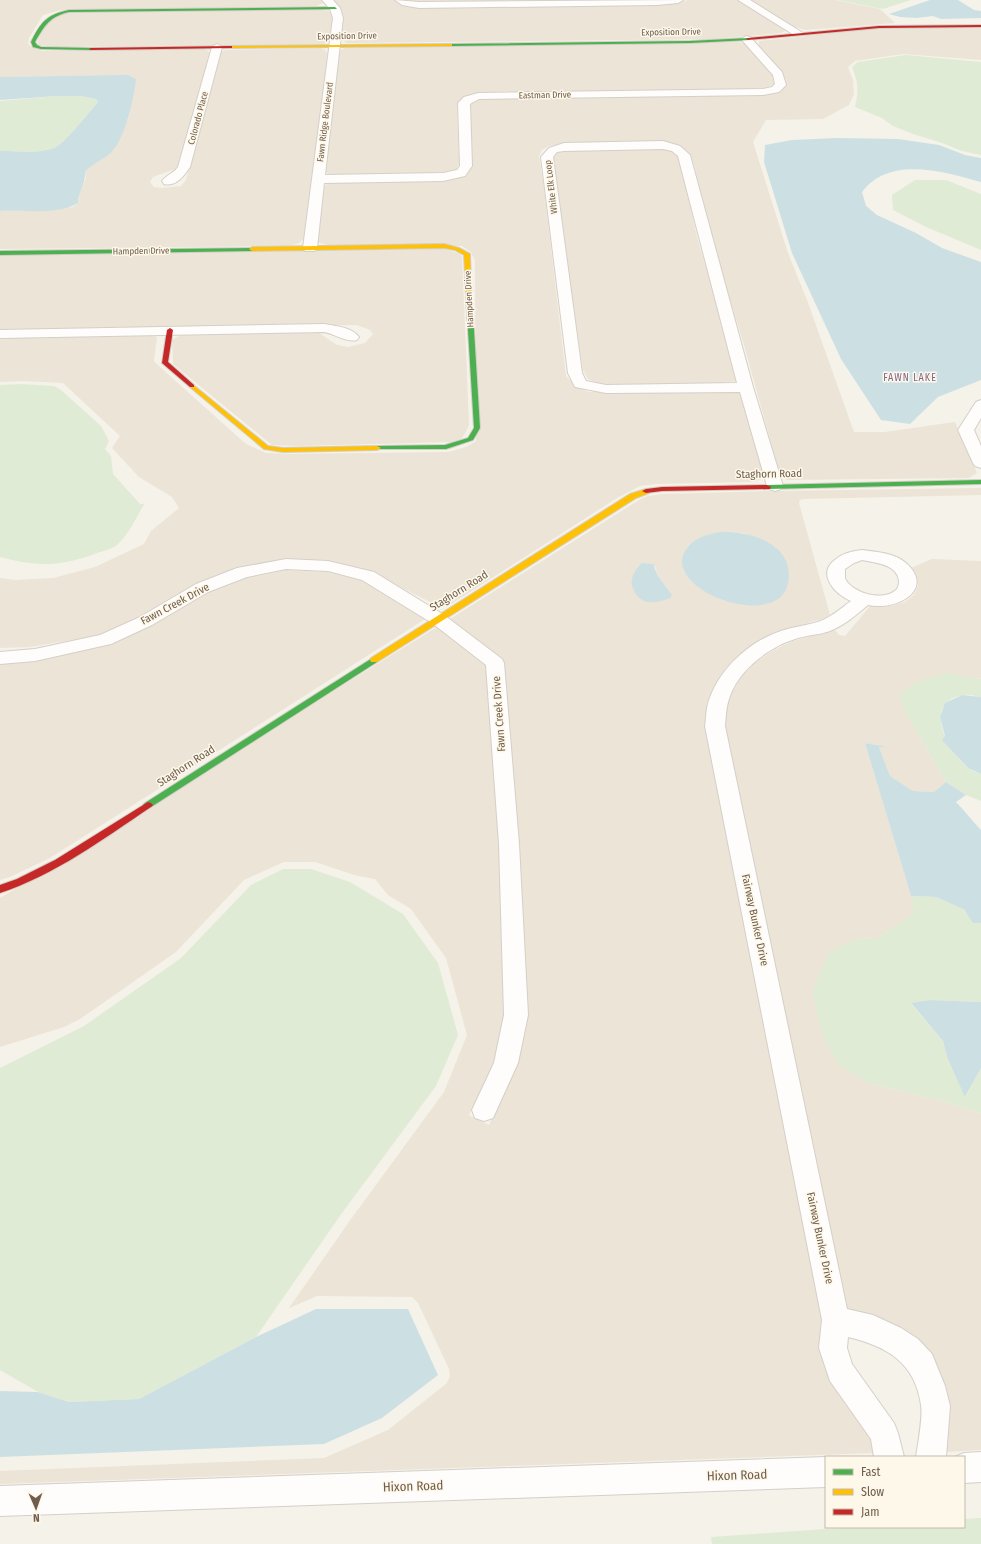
<svg xmlns="http://www.w3.org/2000/svg" width="981" height="1544" viewBox="0 0 981 1544" font-family="'Fira Sans Condensed',sans-serif">
<style>
.residential{fill:#ece4d6;fill-rule:evenodd}
.green{fill:#e0ebd5}
.water{fill:#cce0e4}
.lines{fill:none;stroke-linecap:round;stroke-linejoin:round}
.street-casing{stroke:#d4cfc8;stroke-width:2}
.fast-casing{stroke:#d3cec6;stroke-width:2}
.slow-casing{stroke:#d3cec6;stroke-width:2}
.jam-casing{stroke:#d3cec6;stroke-width:2}
.street{fill:#fefdfc;fill-rule:evenodd}
.fast{fill:#4caf50;fill-rule:evenodd}
.slow{fill:#ffc107;fill-rule:evenodd}
.jam{fill:#c62828;fill-rule:evenodd}
.labels{text-anchor:middle;dominant-baseline:central;stroke-width:3;stroke-linejoin:round;paint-order:stroke}
.far-street-label{font-size:9px;fill:#705d4c;stroke:#fdf8ea}
.far-neighbourhood-label{font-size:10px;letter-spacing:1px;fill:#83648c;stroke:#fdf8ea}
.street-label{font-size:11px;fill:#705d4c;stroke:#fdf8ea}
.near-street-label{font-size:13px;fill:#705d4c;stroke:#fdf8ea}
</style>
<rect width="100%" height="100%" fill="#f5f2e9"/>
<g class="residential">
<path d="M0,0H322L323,3L316,6L61,10L43,15L29,38L28,44L33,48L43,51L204,49L208,51L210,54L178,166L175,169L153,177L150,182L154,187L162,188L181,186L186,180L219,56L221,52L225,50L320,48L325,50L327,53L324,87L307,210L306,232L303,239L299,243L289,246L0,249V211L52,210L73,207L78,203L80,191L86,178L85,172L89,167L114,149L128,119L134,91L128,75L0,77Z"/>
<path d="M333,0H395L403,5L673,2L690,0H737L787,30L781,33L713,39L347,43L340,39L342,13Z"/>
<path d="M405,0H506L498,2L421,3Z"/>
<path d="M749,0H835L880,9L895,23L805,30L792,26Z"/>
<path d="M320,10L327,11L331,12L333,15L331,40L324,44L54,47L39,45L37,42L49,18L62,13Z"/>
<path d="M981,27V60L903,54L855,61L848,67L853,80L854,94L849,105L823,119L766,120L753,142L788,253L807,300L854,432H885L955,422L977,473L969,478L787,480L779,472L744,345L708,228L694,164L688,152L679,146L565,144L549,146L542,150L539,156L544,188L566,376L578,388L589,392L731,391L740,394L745,399L764,475L761,479L753,482L656,484L640,486L617,498L448,606H438L372,573L332,561H278L123,627L95,636L30,647L0,648V578L16,580L53,578L95,567L144,544L151,531L179,508L172,497L139,477L112,448L120,436L63,383L23,381L0,382V337L152,335L157,337L154,361L161,368L246,444L266,453L292,454L448,452L466,447L476,441L475,261L471,252L462,246L328,245L317,242L323,187L328,183L335,182L439,180L453,179L466,174L468,102L480,97L773,93L785,88L786,81L782,72L759,46V41L873,29Z"/>
<path d="M737,42L748,44L754,50L777,80L776,84L764,88L750,89L474,94L462,98L457,105L459,164L456,170L451,173L330,175L327,173L325,171L339,53V51L345,48Z"/>
<path d="M658,148L671,151L677,155L680,160L697,237L733,359L736,381L713,384L603,385L588,379L583,370L552,160L555,154L562,150Z"/>
<path d="M443,249L459,253L462,257L465,328L469,425L466,432L461,439L451,442L297,446L272,445L173,364L172,340L179,336L187,334L310,332L319,333L337,345L348,347L365,343L373,334L370,330L357,325L0,330V255Z"/>
<path d="M981,488V495L804,499L800,500L799,503L830,615L822,619L782,630L762,639L744,651L726,668L714,688L708,705L823,1318L830,1379L872,1438L874,1453L0,1484V1471L324,1458L388,1430L447,1383L450,1376L449,1369L418,1303L412,1297L317,1296L289,1308L351,1219L444,1092L467,1035L446,958L411,909L388,895L375,879L354,875L315,862H284L244,880L176,952L80,1019L64,1027L0,1047V898L437,627L487,666L499,844L505,1014L495,1059L469,1115L489,1125L516,1068L527,1015L519,844L504,663L501,658L450,619L639,500L648,496L663,494L776,491ZM721,532L743,533L775,547L785,559L725,601L698,586L690,579L683,569ZM655,566L658,576L670,592L637,596Z"/>
<path d="M932,559L981,561V679L979,678L904,711L946,782L934,792L913,791L890,776L879,747H884L865,743L911,896L915,913L877,938L856,939L868,1083L938,1100L981,1113V1450L946,1452L949,1406L944,1383L935,1361L930,1354L894,1325L874,1315L847,1309L725,727L726,710L731,695L742,676L757,661L774,650L793,641L835,630L839,635L845,636L870,606H891L905,602L914,595L918,586L916,576L911,568Z"/>
<path d="M286,570L326,572L364,581L425,619L50,858L10,877L0,880V664L35,661L105,646L151,625L206,593L245,578Z"/>
</g>
<g class="green">
<path d="M837,0H911L883,9Z"/>
<path d="M906,55L981,62V155L962,151L942,143L913,134L893,126L882,118L855,107C859,90 858,82 852,67L858,62Z"/>
<path d="M58,96H81L96,99L98,102C88,113 68,140 56,147C43,154 15,151 0,151V101Z"/>
<path d="M915,180H946L981,194V250L926,227L893,210L892,195Z"/>
<path d="M22,384L54,386L61,390L101,426L109,441L105,449L111,456L113,474L140,504H144C136,518 129,534 117,545C112,549 103,551 97,553C60,567 38,567 0,557V385Z"/>
<path d="M947,673L981,679V697C975,696 968,694 963,695C921,703 948,750 967,767C972,771 976,772 981,774V801L966,795L946,782L904,711L899,694L918,681Z"/>
<path d="M283,869H311L350,882L403,914L438,963L458,1035L436,1086L342,1213L256,1337L139,1399L69,1402L38,1392L0,1370V1068L84,1026L181,958L251,885Z"/>
<path d="M911,896L936,897L965,910L968,916L973,923H981V1002L929,1000L911,1004L943,1041L947,1057L966,1096L981,1068V1113L938,1100L868,1083L838,1064L823,1037L812,992L828,953L856,939L877,938L914,913Z"/>
<path d="M981,1518V1544H712L711,1537L852,1527H964V1519Z"/>
</g>
<g class="water">
<path d="M930,0H958L974,10L981,11V18L941,19L933,16L917,18L900,17L889,14Z"/>
<path d="M118,75H128L136,79C134,98 126,134 114,149C107,159 93,162 85,172C86,183 78,192 78,203C60,215 22,210 0,211V151C15,151 43,154 56,147C68,140 88,113 98,102L96,99L81,96H58L0,100V77Z"/>
<path d="M837,138L898,139L939,145L965,155L981,158V182C944,172 890,155 862,192L866,206L877,215L916,233L942,248L981,262V380L938,397L910,424L881,420L841,359L792,253L764,162L765,145L792,140Z"/>
<path d="M721,532C751,531 795,544 788,583C779,632 662,591 685,551C693,538 707,534 721,532Z"/>
<path d="M642,563L653,564L658,576L672,595L670,598C663,601 655,603 648,602C643,601 638,598 636,594C628,582 632,573 642,563Z"/>
<path d="M962,695L981,697V774L968,768L942,740L945,736L940,717L945,703Z"/>
<path d="M865,743L887,747H879L890,776L913,791L934,792L946,782L966,795L956,802C965,811 972,821 981,830V923H973L968,916L965,910L936,897L911,896Z"/>
<path d="M930,1000L981,1002V1068L965,1097L947,1057L943,1041L911,1003Z"/>
<path d="M316,1309H408L438,1375L382,1418L324,1444L0,1457V1391L38,1392L69,1402L139,1399L256,1337Z"/>
</g>
<g class="lines">
<defs>
<g id="street">
<path d="M322,0H333L340,8L343,18L325,175L443,173L457,170L460,166L458,103L464,97L478,93L763,89L772,87L775,84L773,75L741,39L746,36L750,37L782,72L786,85L779,92L763,95L479,99L470,104L472,166L465,176L443,181L324,183L317,248L315,251H305L303,248L333,18L330,9Z"/>
<path d="M395,0L419,2L683,0L678,3L657,5L419,8L402,5Z"/>
<path d="M738,0H750L803,33L802,35H794Z"/>
<path d="M217,44L222,47L190,167C184,176 176,187 164,184L162,181C166,175 174,173 178,167L212,47Z"/>
<path d="M663,141L680,146L690,155L753,387L783,486L781,489L775,491L769,489L767,486L740,392L606,393L575,387L568,373L541,157L549,148L564,143ZM663,149L672,151L678,156L737,383L606,385L586,381L582,373L553,157L557,152L564,151Z"/>
<path d="M324,324C335,326 352,327 359,337L357,340C347,343 335,334 324,332L0,338V330Z"/>
<path d="M981,400V418L974,430L981,446V468L975,466L973,463L958,430L976,402Z"/>
<path d="M862,550C876,552 895,553 906,563C936,590 896,611 868,605C856,615 845,625 830,631C819,635 806,635 795,639C769,647 739,670 730,696C726,706 726,716 725,726L847,1309L873,1315L901,1328L918,1339L932,1354L945,1386L950,1406L946,1457H916C918,1443 923,1418 921,1405C915,1362 886,1346 848,1337L847,1348L852,1364L894,1423L898,1433L904,1457H874L871,1439L830,1381L819,1348L822,1320L705,726C706,720 706,714 707,708C715,672 748,642 781,631C792,627 803,626 814,623C828,620 840,609 851,601C834,594 816,573 836,559C843,553 853,551 862,550ZM862,560C876,563 897,564 899,581C899,585 898,588 896,590C883,602 851,593 845,578V569L854,563Z"/>
<path d="M286,559L328,561L374,572L444,615L502,659L504,663L519,844L528,1015L518,1063L493,1118L484,1121L475,1118L472,1110L494,1063L504,1015L499,844L486,665L432,623L362,580L328,571L286,569L247,577L208,592L152,625L111,644L35,661L0,664V652L35,649L100,635L140,617L196,584L237,568Z"/>
<path d="M981,1452V1482L964,1483V1457H955L964,1453Z"/>
<path d="M826,1457V1487L0,1516V1486Z"/>
</g>
<g id="fast">
<path d="M335,7L337,9L69,12C50,16 44,26 35,42L37,45L41,47L91,48H93V50L41,49L33,47L31,42C41,22 46,15 69,10Z"/>
<path d="M748,38L750,40L690,43L450,46L448,45L450,44L690,41Z"/>
<path d="M254,248V250L252,251L0,255V251Z"/>
<path d="M470,312L473,314L480,428L473,440L446,449H375L373,448L377,446L445,445L468,438L474,428L467,314Z"/>
<path d="M981,480V484L767,489L763,487L767,485Z"/>
<path d="M374,657L377,658L378,660L377,662L151,807H145L143,805L145,803Z"/>
</g>
<g id="slow">
<path d="M450,44H452V46L230,48L228,47L230,46Z"/>
<path d="M444,244L459,248L470,254L472,315L467,314L464,255L455,250L444,248L252,251L249,249L252,247Z"/>
<path d="M192,384L268,446L283,448L377,446L381,448L377,450L283,452L264,449L190,387L189,386Z"/>
<path d="M646,489L650,491L649,493L636,498L377,662H371L370,660L371,658L630,494Z"/>
</g>
<g id="jam">
<path d="M981,25V27L879,28L748,40L746,39L748,38L879,26Z"/>
<path d="M230,46H232V48L91,50L89,49L91,48Z"/>
<path d="M170,328L173,330L168,362L194,385V387H190L162,363L167,330Z"/>
<path d="M767,485L771,487L770,489L662,491L646,493L642,491L646,489L662,487Z"/>
<path d="M148,802L151,803L153,805L151,807C103,839 55,875 0,893V885L17,879L55,860Z"/>
</g>
</defs>
<use href="#street" class="street-casing"/>
<use href="#fast" class="fast-casing"/>
<use href="#slow" class="slow-casing"/>
<use href="#jam" class="jam-casing"/>
<use href="#street" class="street"/>
<use href="#fast" class="fast"/>
<use href="#slow" class="slow"/>
<use href="#jam" class="jam"/>
</g>
<g class="labels">
<g class="far-street-label">
<text transform="translate(671 32) rotate(-1)">Exposition Drive</text>
<text transform="translate(347 36) rotate(-1)">Exposition Drive</text>
<text transform="translate(545 95) rotate(-1)">Eastman Drive</text>
<text transform="translate(198 118) rotate(-75)">Colorado Place</text>
<text transform="translate(325 122) rotate(-83)">Fawn Ridge Boulevard</text>
<text transform="translate(551 187) rotate(-97)">White Elk Loop</text>
<text transform="translate(141 251) rotate(-1)">Hampden Drive</text>
<text transform="translate(469 299) rotate(-93)">Hampden Drive</text>
</g>
<g class="far-neighbourhood-label">
<text x="910" y="378">FAWN LAKE</text>
</g>
<g class="street-label">
<text transform="translate(769 474) rotate(-1)">Staghorn Road</text>
<text transform="translate(459 591) rotate(-32)">Staghorn Road</text>
<text transform="translate(175 604) rotate(-28)">Fawn Creek Drive</text>
<text transform="translate(499 714) rotate(-94)">Fawn Creek Drive</text>
<text transform="translate(186 766) rotate(-33)">Staghorn Road</text>
<text transform="translate(755 920) rotate(78)">Fairway Bunker Drive</text>
<text transform="translate(820 1238) rotate(78)">Fairway Bunker Drive</text>
</g>
<g class="near-street-label">
<text transform="translate(737 1475) rotate(-2)">Hixon Road</text>
<text transform="translate(413 1486) rotate(-2)">Hixon Road</text>
</g>
</g>
<rect x="825" y="1456" width="140" height="72" fill="#fdf8ea" stroke="#c5baab"/>
<rect x="833" y="1469" width="20" height="6" fill="#4caf50" stroke="#c5baab"/>
<text x="861" y="1476" font-size="12" fill="#705d4c">Fast</text>
<rect x="833" y="1489" width="20" height="6" fill="#ffc107" stroke="#c5baab"/>
<text x="861" y="1496" font-size="12" fill="#705d4c">Slow</text>
<rect x="833" y="1509" width="20" height="6" fill="#c62828" stroke="#c5baab"/>
<text x="861" y="1516" font-size="12" fill="#705d4c">Jam</text>
<g transform="translate(36 1508) rotate(178)" stroke="#fdf8ea" stroke-width="3" paint-order="stroke">
<path d="M0-3L7 15L0 10L-7 15Z" fill="#705d4c"/>
<text y="-6" font-size="11" font-weight="bold" text-anchor="middle" fill="#705d4c">N</text>
</g>
</svg>
